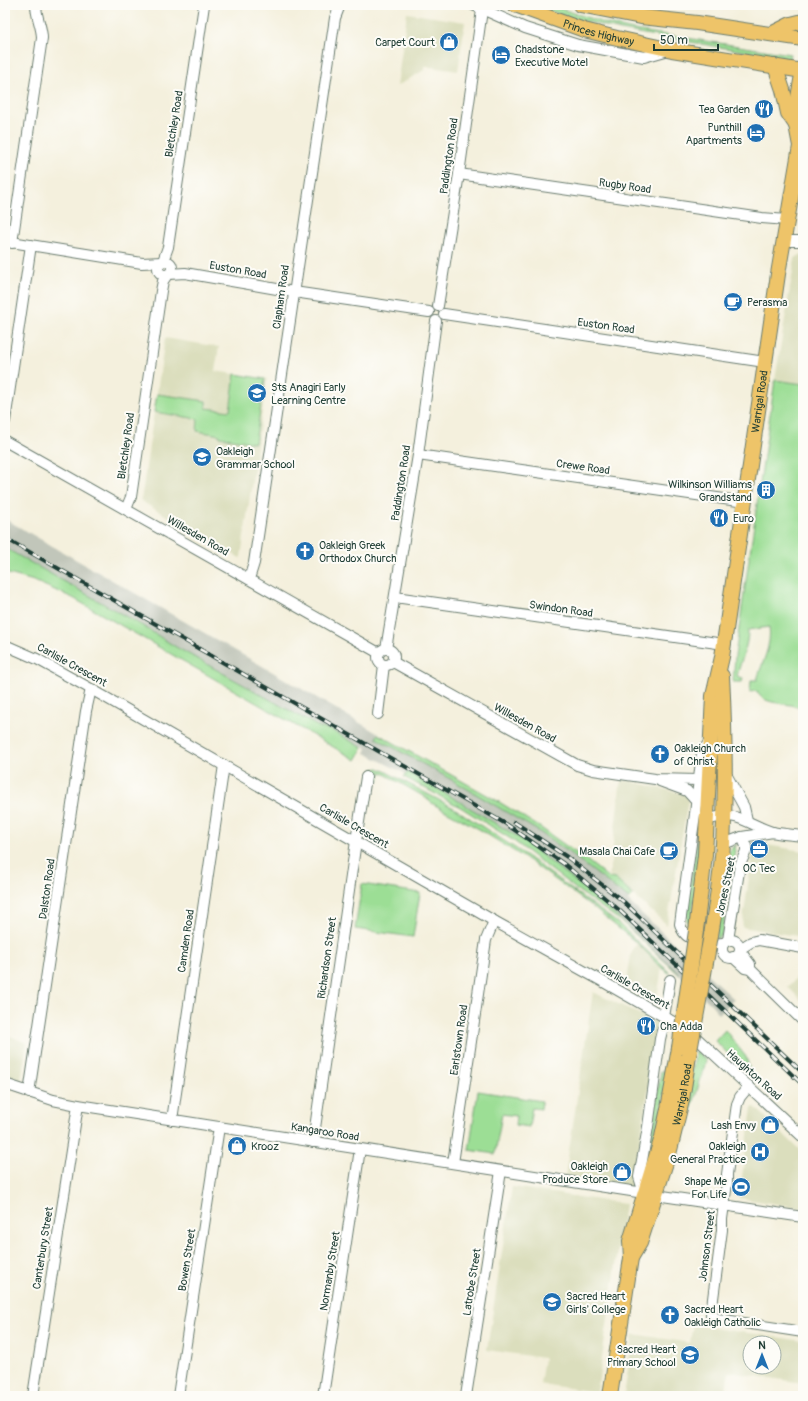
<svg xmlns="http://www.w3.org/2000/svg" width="808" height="1401" viewBox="0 0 808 1401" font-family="Pangolin,sans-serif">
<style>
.built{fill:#dbdebd;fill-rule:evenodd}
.industrial{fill:#c1c6ba}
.green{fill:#9cde95;stroke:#5e8e64}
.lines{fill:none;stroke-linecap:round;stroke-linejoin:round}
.minor-casing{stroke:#6a7c6f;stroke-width:12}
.highway-casing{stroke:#6a7c6f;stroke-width:16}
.minor{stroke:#fff;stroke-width:10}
.highway{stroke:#eec469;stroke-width:14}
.rail-casing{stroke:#1f3d34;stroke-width:4}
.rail{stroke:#fdfcf7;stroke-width:2.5;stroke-dasharray:8;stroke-linecap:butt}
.highway-bridge-casing{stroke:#6a7c6f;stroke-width:16;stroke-linecap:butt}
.highway-bridge{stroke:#eec469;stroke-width:14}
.labels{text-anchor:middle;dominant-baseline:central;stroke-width:4;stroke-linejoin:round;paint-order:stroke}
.street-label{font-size:11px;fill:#1f3d34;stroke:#fdfcf7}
.poi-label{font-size:11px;fill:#1f3d34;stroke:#fdfcf7;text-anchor:start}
</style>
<rect width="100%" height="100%" fill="#fdfcf7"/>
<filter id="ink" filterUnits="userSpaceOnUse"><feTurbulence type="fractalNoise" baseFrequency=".025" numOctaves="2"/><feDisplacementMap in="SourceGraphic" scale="8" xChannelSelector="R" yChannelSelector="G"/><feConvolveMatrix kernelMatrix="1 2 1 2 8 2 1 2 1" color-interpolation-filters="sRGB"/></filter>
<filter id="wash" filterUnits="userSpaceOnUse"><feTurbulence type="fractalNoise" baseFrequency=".012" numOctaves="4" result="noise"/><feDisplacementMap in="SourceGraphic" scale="16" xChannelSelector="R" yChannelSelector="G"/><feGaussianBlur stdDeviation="0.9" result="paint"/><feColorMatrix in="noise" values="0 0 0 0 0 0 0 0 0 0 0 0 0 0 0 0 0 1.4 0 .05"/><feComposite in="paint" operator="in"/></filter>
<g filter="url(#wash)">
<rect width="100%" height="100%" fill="#f4f0dd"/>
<g class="built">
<path d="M407,13L465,22L458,71L424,66V70L397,86Z"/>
<path d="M802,254H803V384L775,380L795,258Z"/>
<path d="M165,338L219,347L215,371L267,379L241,557L240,558L141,501Z"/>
<path d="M621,779L689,795L667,925L615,879L609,878Z"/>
<path d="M754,843L803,851V937L742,927Z"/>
<path d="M637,943L654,960V962L662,967L657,998L627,982L631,954Z"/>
<path d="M803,971V1002L788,987Z"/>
<path d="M593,992L658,1023L633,1190L565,1177Z"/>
<path d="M5,1034L27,1043L21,1080L5,1073Z"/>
<path d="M755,1107L803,1153V1208L739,1198L752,1108Z"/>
<path d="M512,1187L625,1204L597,1392L540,1384L544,1358L487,1350Z"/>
<path d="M693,1325L803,1341V1383L729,1372L725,1396H624L633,1334L690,1343ZM750,1343H774V1367H750Z"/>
</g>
<path class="industrial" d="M5,519L271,671L389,740L496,800L541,828L589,862L609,878L615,879L633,895L628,901L734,999L719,1014L712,1005L619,918L506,834L406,774L365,753L367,748L364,747L363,748L331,730L319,727L176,647L141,625L5,548Z"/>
<g class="green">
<path d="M533,5H550L604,23L634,30L790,54L789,59L621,30L568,17Z"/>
<path d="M235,374L265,379L255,443L220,437V435L197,431L198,419L154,412L157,394L206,401V408L230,411Z"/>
<path d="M775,380L803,384V709C790,701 763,707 757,691L750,692L751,680H757C762,662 772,646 769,627L748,630C748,647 741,660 737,676L743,678L742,682H733L735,656Z"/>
<path d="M5,548L141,625L176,647L319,727L331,730L363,748L356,760L73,598L34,581L5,573Z"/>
<path d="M378,734L496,800L541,828L589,862L609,878L615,879L633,895L629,899L567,851L538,831L452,780L376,738Z"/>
<path d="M379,768L454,808L524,854L620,925L669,972L670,974L654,961V960L637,943L590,905L531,862L479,829L433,804L423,796L381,772L379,780L374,779L373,775L371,772L373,769Z"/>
<path d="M408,772L428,785L430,784L520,838L537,851L604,904L679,974L622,922L576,889L514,841L462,808L404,777Z"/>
<path d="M700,814C703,851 695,890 690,927L687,921L686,913Z"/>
<path d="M736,843L722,935L716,939L726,856Z"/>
<path d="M362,884L420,893L413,937L355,929Z"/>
<path d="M725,1030L746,1057L750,1070L744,1069L715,1041Z"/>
<path d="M696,1050L706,1061L681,1144L682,1129Z"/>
<path d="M661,1071L668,1072C662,1105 656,1138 645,1170Z"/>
<path d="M478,1091L542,1101L541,1109L532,1108L529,1127L515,1125L516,1116L502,1114L495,1154L469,1150Z"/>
</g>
</g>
<g filter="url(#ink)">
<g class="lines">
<defs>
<g id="minor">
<path d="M473,5L525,28L578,45L644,57L669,50"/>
<path d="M459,174L762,218L787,220"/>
<path d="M5,241L142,263L162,262"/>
<path d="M784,241H803"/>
<path d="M12,243L42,38C42,27 36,17 36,5"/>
<circle cx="165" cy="268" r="7"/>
<path d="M163,261L168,247L204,5"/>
<path d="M169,274L185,273L294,292L429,312"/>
<path d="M438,306L459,174L482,10"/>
<path d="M444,314L765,362"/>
<path d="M5,421L31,245"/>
<path d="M5,441L379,653"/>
<path d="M418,455L745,502"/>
<path d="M126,509L131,497L161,291L163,281L167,275"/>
<path d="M249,579L254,563L335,18L340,5"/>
<path d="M395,597L724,644"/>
<path d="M5,645L37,659L91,689L494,921L600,980L689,1031L803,1137"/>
<path d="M386,649L418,455L436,321"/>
<circle cx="386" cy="657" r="8"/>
<path d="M393,662L577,765L593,770L655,779L698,780"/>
<path d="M378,714L384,665"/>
<path d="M710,741L702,752L695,814L680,924C684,943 708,944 724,943"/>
<path d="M726,774L744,807L747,820"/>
<path d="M660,781L687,791L696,801"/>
<path d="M707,820C736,809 747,824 772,832C782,834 793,835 803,836"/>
<path d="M723,844L742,837L773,832"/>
<path d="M728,940L740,865L746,851V846L742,837"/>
<circle cx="731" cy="949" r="9"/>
<path d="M740,949L751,942L759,940L803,948"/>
<path d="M740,951L750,964V969"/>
<path d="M733,957L745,968L750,969L803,1021"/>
<path d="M664,1017L670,980"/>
<path d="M5,1084L53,1100L78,1105L644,1193L639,1177L648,1127L660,1039L662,1031L668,1019"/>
<path d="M749,1086L740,1097L737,1104L727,1174V1183L722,1219V1230L711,1314L713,1317L718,1319L803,1332"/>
<path d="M29,1093L86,711L91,689"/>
<path d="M172,1120L224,765"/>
<path d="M313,1142L356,841L366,777"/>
<path d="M453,1163L486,940L494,921"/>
<path d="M656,1195L803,1217"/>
<path d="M33,1396L78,1105"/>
<path d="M178,1396L219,1127"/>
<path d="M323,1396L360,1149"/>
<path d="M466,1396L501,1171"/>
</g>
<g id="highway">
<path id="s1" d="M515,5L584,30L617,38L672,50L803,71"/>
<path d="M580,5L641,17L697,23L803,39"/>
<path d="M771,34L791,24L803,21"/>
<path d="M775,66L783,90L788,113L796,125"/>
<path id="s2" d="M696,931L705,855L713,696L722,657L778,274L800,146L796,125L798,98L803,69"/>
<path d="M711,935C716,905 721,875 723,844C726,788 725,732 722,676"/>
<path id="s3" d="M631,1258L640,1243L670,1150L682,1100L689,1056"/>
<path d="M610,1396L631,1258L630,1241L662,1137L668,1109L679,1048"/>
</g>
</defs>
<use href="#minor" class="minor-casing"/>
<use href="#highway" class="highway-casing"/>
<use href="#minor" class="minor"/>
<use href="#highway" class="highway"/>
<defs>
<g id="rail">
<path d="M5,538L506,824L564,864L618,909L803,1085"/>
<path d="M514,822L567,857L624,902L803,1073"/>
</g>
</defs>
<use href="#rail" class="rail-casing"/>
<use href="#rail" class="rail"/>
<defs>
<g id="highway-bridge">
<path d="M679,1048L696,931"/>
<path d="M689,1056L711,935"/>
</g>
</defs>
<use href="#highway-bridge" class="highway-bridge-casing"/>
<use href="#highway-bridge" class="highway-bridge"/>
</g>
</g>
<defs>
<symbol id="shop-disc" viewBox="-11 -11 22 22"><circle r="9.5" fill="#1f6fb2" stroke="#fdfcf7"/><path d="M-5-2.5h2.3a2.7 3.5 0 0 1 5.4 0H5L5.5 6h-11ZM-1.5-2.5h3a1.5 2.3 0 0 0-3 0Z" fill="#fff"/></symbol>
<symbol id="hotel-disc" viewBox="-11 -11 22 22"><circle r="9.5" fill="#1f6fb2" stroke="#fdfcf7"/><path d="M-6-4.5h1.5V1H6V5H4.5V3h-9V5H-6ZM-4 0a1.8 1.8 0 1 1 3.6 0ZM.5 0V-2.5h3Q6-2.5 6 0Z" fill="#fff"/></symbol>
<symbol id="restaurant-disc" viewBox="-11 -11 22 22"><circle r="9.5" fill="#1f6fb2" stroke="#fdfcf7"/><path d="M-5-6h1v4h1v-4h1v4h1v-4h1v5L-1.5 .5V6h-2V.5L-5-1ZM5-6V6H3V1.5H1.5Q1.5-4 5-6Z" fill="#fff"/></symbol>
<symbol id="cafe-disc" viewBox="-11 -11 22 22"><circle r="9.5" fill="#1f6fb2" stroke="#fdfcf7"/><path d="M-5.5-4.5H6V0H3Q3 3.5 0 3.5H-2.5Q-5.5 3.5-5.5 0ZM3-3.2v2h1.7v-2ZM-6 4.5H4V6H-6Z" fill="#fff"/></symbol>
<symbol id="school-disc" viewBox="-11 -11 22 22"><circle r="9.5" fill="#1f6fb2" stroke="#fdfcf7"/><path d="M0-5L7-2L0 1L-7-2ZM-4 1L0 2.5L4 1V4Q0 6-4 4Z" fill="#fff"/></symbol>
<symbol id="building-disc" viewBox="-11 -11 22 22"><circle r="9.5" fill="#1f6fb2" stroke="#fdfcf7"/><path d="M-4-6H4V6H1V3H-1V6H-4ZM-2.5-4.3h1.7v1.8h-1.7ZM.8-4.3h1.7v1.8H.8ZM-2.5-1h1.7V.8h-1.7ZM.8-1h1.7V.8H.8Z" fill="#fff"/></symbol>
<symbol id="church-disc" viewBox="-11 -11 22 22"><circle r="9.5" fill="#1f6fb2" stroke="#fdfcf7"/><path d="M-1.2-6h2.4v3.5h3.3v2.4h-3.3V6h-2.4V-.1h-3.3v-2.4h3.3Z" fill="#fff"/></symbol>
<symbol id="office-disc" viewBox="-11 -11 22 22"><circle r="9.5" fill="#1f6fb2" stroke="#fdfcf7"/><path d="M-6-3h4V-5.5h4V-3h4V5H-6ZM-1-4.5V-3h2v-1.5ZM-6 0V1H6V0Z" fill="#fff"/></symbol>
<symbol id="hospital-disc" viewBox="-11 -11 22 22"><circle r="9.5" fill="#1f6fb2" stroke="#fdfcf7"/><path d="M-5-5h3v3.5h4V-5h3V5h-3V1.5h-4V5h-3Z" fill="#fff"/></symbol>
<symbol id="stadium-disc" viewBox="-11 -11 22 22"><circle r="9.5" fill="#1f6fb2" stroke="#fdfcf7"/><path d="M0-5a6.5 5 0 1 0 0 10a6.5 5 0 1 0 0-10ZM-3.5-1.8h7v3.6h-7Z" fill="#fff"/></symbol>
</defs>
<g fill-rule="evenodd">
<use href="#shop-disc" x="438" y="31" width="22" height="22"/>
<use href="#hotel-disc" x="490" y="44" width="22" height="22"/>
<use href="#restaurant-disc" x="753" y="98" width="22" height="22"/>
<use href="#hotel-disc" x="745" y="122" width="22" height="22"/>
<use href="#cafe-disc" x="722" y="291" width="22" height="22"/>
<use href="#school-disc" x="246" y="382" width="22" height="22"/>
<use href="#school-disc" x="191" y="446" width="22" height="22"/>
<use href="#building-disc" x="755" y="479" width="22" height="22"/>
<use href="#restaurant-disc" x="708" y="507" width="22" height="22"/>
<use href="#church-disc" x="294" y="540" width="22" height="22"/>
<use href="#church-disc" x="649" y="743" width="22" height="22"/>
<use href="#office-disc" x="748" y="838" width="22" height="22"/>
<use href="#cafe-disc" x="658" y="840" width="22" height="22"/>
<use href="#restaurant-disc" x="635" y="1015" width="22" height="22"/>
<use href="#shop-disc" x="759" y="1114" width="22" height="22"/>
<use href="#shop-disc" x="226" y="1135" width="22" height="22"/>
<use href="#hospital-disc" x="749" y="1141" width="22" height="22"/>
<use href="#shop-disc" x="611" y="1161" width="22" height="22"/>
<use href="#stadium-disc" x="730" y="1176" width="22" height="22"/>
<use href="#school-disc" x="541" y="1291" width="22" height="22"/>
<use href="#church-disc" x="659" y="1304" width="22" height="22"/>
<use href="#school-disc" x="679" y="1344" width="22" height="22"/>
</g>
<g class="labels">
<g class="street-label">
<text stroke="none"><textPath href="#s1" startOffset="88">Princes Highway</textPath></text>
<text transform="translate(174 124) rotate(-81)">Bletchley Road</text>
<text transform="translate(449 156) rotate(-82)">Paddington Road</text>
<text transform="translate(625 186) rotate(8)">Rugby Road</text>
<text transform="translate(238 270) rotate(10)">Euston Road</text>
<text transform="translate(281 297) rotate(-82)">Clapham Road</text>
<text transform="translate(606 326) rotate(8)">Euston Road</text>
<text stroke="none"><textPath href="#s2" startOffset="534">Warrigal Road</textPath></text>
<text transform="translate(126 446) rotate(-82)">Bletchley Road</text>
<text transform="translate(583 467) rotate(8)">Crewe Road</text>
<text transform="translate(401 483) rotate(-81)">Paddington Road</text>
<text transform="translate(198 536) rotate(30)">Willesden Road</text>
<text transform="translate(561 609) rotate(8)">Swindon Road</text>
<text transform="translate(72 665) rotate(29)">Carlisle Crescent</text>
<text transform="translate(525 723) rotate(29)">Willesden Road</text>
<text transform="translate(354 826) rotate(30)">Carlisle Crescent</text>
<text transform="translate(726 886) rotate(-78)">Jones Street</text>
<text transform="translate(47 889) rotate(-82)">Dalston Road</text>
<text transform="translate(186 941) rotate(-82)">Camden Road</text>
<text transform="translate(327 958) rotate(-82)">Richardson Street</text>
<text transform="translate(635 987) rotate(30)">Carlisle Crescent</text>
<text transform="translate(459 1040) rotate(-82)">Earlstown Road</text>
<text transform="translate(754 1075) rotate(42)">Haughton Road</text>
<text stroke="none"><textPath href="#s3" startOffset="172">Warrigal Road</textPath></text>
<text transform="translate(325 1132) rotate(9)">Kangaroo Road</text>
<text transform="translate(707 1246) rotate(-83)">Johnson Street</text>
<text transform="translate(43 1248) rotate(-81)">Canterbury Street</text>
<text transform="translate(187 1260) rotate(-81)">Bowen Street</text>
<text transform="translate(330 1271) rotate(-81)">Normanby Street</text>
<text transform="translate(472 1282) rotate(-81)">Latrobe Street</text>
</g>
<g class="poi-label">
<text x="435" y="42" text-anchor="end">Carpet Court</text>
<text x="515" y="49">Chadstone<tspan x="515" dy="13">Executive Motel</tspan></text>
<text x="750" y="109" text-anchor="end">Tea Garden</text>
<text x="742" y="127" text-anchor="end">Punthill<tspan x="742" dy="13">Apartments</tspan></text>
<text x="747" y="302">Perasma</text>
<text x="271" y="387">Sts Anagiri Early<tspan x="271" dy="13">Learning Centre</tspan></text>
<text x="216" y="451">Oakleigh<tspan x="216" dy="13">Grammar School</tspan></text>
<text x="752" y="484" text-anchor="end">Wilkinson Williams<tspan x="752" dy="13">Grandstand</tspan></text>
<text x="733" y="518">Euro</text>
<text x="319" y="545">Oakleigh Greek<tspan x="319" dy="13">Orthodox Church</tspan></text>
<text x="674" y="748">Oakleigh Church<tspan x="674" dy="13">of Christ</tspan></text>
<text x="655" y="851" text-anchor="end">Masala Chai Cafe</text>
<text x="759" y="868" text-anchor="middle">OC Tec</text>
<text x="660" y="1026">Cha Adda</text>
<text x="756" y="1125" text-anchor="end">Lash Envy</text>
<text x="251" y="1146">Krooz</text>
<text x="746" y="1146" text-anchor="end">Oakleigh<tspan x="746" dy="13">General Practice</tspan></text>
<text x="608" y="1166" text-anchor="end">Oakleigh<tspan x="608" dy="13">Produce Store</tspan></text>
<text x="727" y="1181" text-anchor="end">Shape Me<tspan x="727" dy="13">For Life</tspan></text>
<text x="566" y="1296">Sacred Heart<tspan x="566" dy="13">Girls' College</tspan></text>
<text x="684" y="1309">Sacred Heart<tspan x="684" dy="13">Oakleigh Catholic</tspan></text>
<text x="676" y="1349" text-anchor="end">Sacred Heart<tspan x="676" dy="13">Primary School</tspan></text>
</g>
</g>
<rect width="808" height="1401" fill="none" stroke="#fdfcf7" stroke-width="20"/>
<g transform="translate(762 1355)"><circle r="19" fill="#fdfcf7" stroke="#a4b0a9"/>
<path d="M0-3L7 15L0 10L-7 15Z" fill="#1f6fb2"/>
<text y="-6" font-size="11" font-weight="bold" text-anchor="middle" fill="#1f3d34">N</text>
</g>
<path d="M654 44v6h64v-6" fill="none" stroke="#1f3d34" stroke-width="2"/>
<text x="660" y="44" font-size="12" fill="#1f3d34" stroke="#fdfcf7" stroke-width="3" paint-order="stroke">50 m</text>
</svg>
